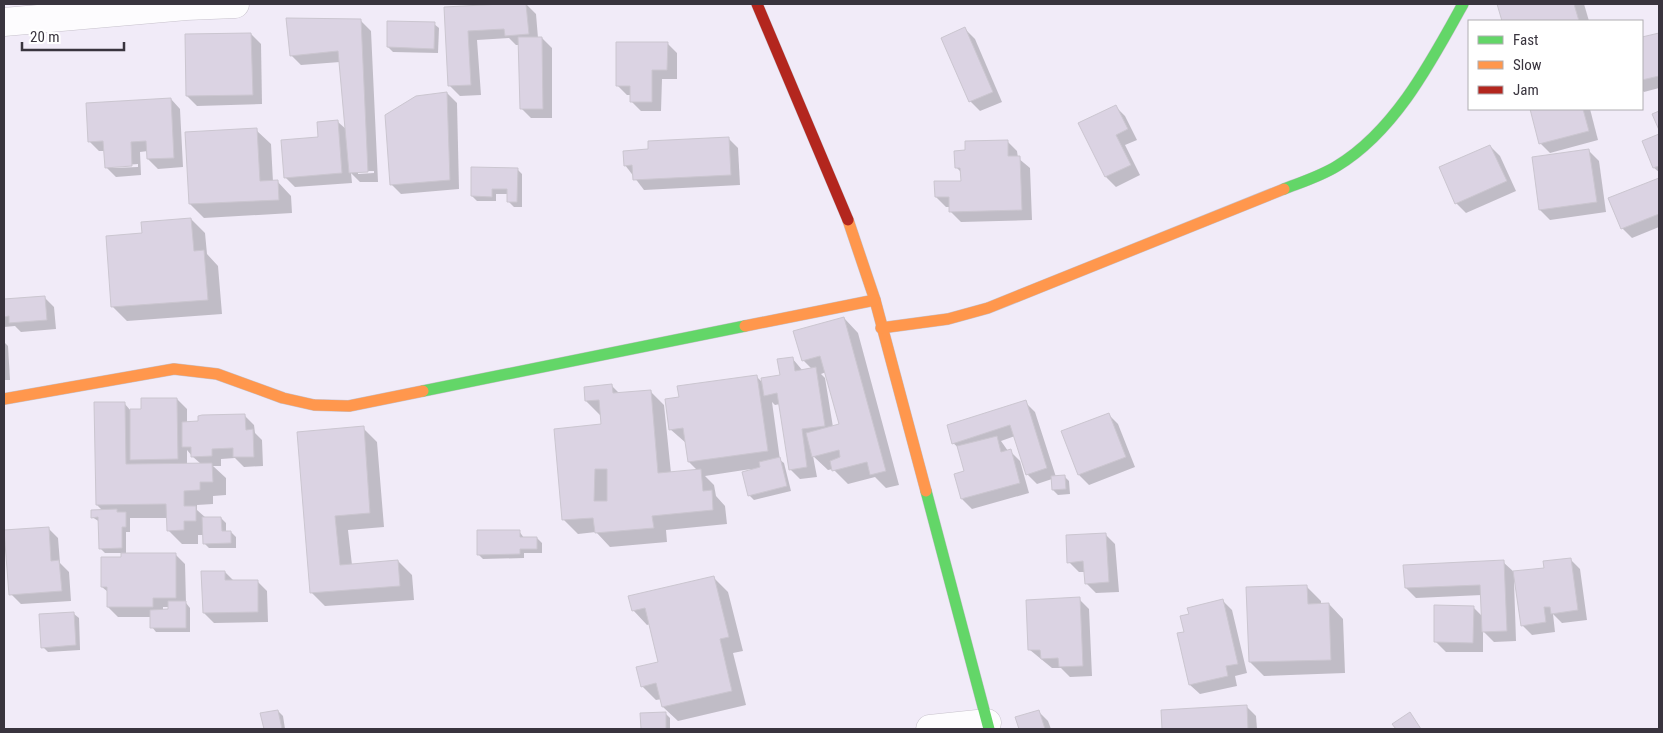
<svg xmlns="http://www.w3.org/2000/svg" width="1663" height="733" viewBox="0 0 1663 733" font-family="'Roboto Condensed',sans-serif">
<style>
.shadow{fill:#0003;fill-rule:evenodd}
.building{fill:#dbd3e3;stroke:#cbc6d0;fill-rule:evenodd}
.lines{fill:none;stroke-linecap:round;stroke-linejoin:round}
.street-casing{stroke:#c7c2cc;stroke-width:29}
.fast-casing{stroke:#c7c2cc;stroke-width:12}
.slow-casing{stroke:#c7c2cc;stroke-width:12}
.jam-casing{stroke:#c7c2cc;stroke-width:12}
.street{stroke:#fdfcfe;stroke-width:28}
.fast{stroke:#63d668;stroke-width:11}
.slow{stroke:#ff974d;stroke-width:11}
.jam{stroke:#b3261e;stroke-width:11}
</style>
<rect width="100%" height="100%" fill="#f1ebf8"/>
<g class="shadow">
<path d="M526,4L536,14L538,38H542L552,48V118H531L521,108L520,45H516L509,38L477,40L481,95L460,96L450,86L445,8Z"/>
<path d="M1498,4H1584L1589,21H1503Z"/>
<path d="M361,21L371,31L378,182H360L351,173L352,183L295,187L285,177L319,139L338,122L347,130L340,62L301,65L291,55ZM358,171H374V173L358,174Z"/>
<path d="M434,24L439,28L438,53L393,52L388,47Z"/>
<path d="M965,29L975,39L1002,102L980,111L970,101Z"/>
<path d="M251,34L261,44L262,104L197,106L187,96Z"/>
<path d="M1659,35V88L1644,92L1642,90V38Z"/>
<path d="M667,43L677,53V79H662L661,111H641L631,101V95H627L617,85Z"/>
<path d="M447,93L457,103L459,189L401,194L391,184Z"/>
<path d="M171,99L180,109L183,167L158,169L148,159V151L140,152L141,175L116,177L106,167L105,151H99L89,141ZM138,164V167L113,168V166Z"/>
<path d="M1115,106L1125,116L1137,140L1125,145L1140,175L1116,187L1106,177L1080,124Z"/>
<path d="M1531,109H1590L1598,140L1550,153L1540,143Z"/>
<path d="M256,130L271,144L273,182L277,181L291,196L292,213L204,218L190,204Z"/>
<path d="M1659,135V172L1654,168L1643,142Z"/>
<path d="M728,138L738,148L740,185L644,190L625,165L650,151Z"/>
<path d="M1007,141L1017,151L1018,158L1030,168L1032,220L961,222L951,212L950,207H946L936,197L962,182V173L956,167L967,151Z"/>
<path d="M1490,146L1500,156L1516,191L1466,213L1456,203Z"/>
<path d="M1589,151L1599,161L1606,212L1550,220L1540,210L1533,158Z"/>
<path d="M517,169L522,174V207H514L509,202V194H496V201H477L472,196Z"/>
<path d="M1659,179V227L1632,238L1622,228L1610,199Z"/>
<path d="M191,219L205,233L207,254L218,266L222,314L127,321L113,307L143,234Z"/>
<path d="M44,297L54,307L56,329L21,332L15,326L4,327V335V300Z"/>
<path d="M844,318L858,333L899,485L886,488L875,477L848,484L833,469L828,470L813,456L817,477L800,479L790,469L780,404L775,405L772,402L780,460L784,463L791,491L754,500L749,495L751,469L705,476L714,485L716,496L725,506L727,524L666,530L667,542L610,547L596,532L578,534L564,520L602,425L600,415L586,401L611,385L620,394L650,391L664,405L671,473L698,471L689,462L686,443L670,429L680,398L756,376L763,383L781,376L792,358L803,371L812,369L803,360ZM826,372L840,425L833,427L825,378L821,374Z"/>
<path d="M4,342L8,346L10,380H4Z"/>
<path d="M177,399L187,409V423L244,415L254,425L255,433L262,440L263,466L244,467L235,458L221,459V466H213L226,478V495L213,496V504L197,505V510L206,518H221L226,523V532H231L236,537V548H209L204,543V535H198V544H182L168,530V518H130V532H126V554H175L185,564L186,603L190,608V632H156L152,627V617H118L108,607V592L102,587L122,559V553H105L100,548V522L92,517L103,511L97,505L124,403L131,411H142ZM187,450L192,456L201,464H187ZM163,607H169V611H163Z"/>
<path d="M1025,402L1035,412L1056,477L1064,476L1069,481L1070,494L1058,495L1053,490L1052,479L1037,484L1027,474L1015,436L1001,441L1008,451H1010L1020,461L1029,493L972,509L962,499L966,472L960,449L953,443Z"/>
<path d="M1108,414L1118,424L1135,467L1089,485L1079,475L1062,432Z"/>
<path d="M363,428L377,442L384,527L348,530L352,565L398,561L412,575L414,600L325,606L311,592L298,433Z"/>
<path d="M48,528L58,538L60,563L69,572L71,601L21,604L11,594Z"/>
<path d="M519,531L524,538H537L542,543V553H524V558L483,559L478,554Z"/>
<path d="M1105,534L1115,544L1119,592L1096,593L1086,583L1085,572H1079L1069,562Z"/>
<path d="M1570,559L1580,569L1587,620L1562,623L1553,614L1555,632L1532,635L1522,625L1515,581H1514L1516,641L1494,642L1483,631V652H1446L1436,642L1473,607L1483,617L1482,595L1416,598L1406,588L1503,562L1514,572L1546,569Z"/>
<path d="M225,572L234,581H257L267,591L268,622L214,623L204,613Z"/>
<path d="M714,578L728,592L743,651L733,653L746,705L678,721L663,707L662,699L656,700L642,686L660,663L650,624L647,625L633,610Z"/>
<path d="M1307,587L1321,601V605L1329,604L1343,619L1345,673L1264,676L1250,662Z"/>
<path d="M1079,599L1089,609L1092,676L1070,677L1061,668H1052L1030,650Z"/>
<path d="M1222,600L1232,610L1247,673L1235,676L1237,686L1200,694L1190,685Z"/>
<path d="M74,614L79,618L80,650L48,652L43,647Z"/>
<path d="M1246,706L1256,716L1257,729H1163L1162,711Z"/>
<path d="M278,711L283,716L285,729H265L262,714Z"/>
<path d="M1038,711L1048,721L1051,729H1020L1016,718Z"/>
<path d="M665,713L670,718V729H642V714Z"/>
</g>
<g class="building">
<path d="M502,4H526L529,34L505,36L504,29L468,31L471,85L448,86L444,7Z"/>
<path d="M1497,4H1574L1579,21H1502Z"/>
<path d="M286,18L361,19L368,172L349,173L338,51L290,56Z"/>
<path d="M387,21L435,22L434,49L387,47Z"/>
<path d="M965,27L993,92L969,102L941,38Z"/>
<path d="M251,33L253,95L186,96L185,34Z"/>
<path d="M1659,33V76L1642,80V37Z"/>
<path d="M518,37H542L543,109H520Z"/>
<path d="M616,42H668L667,70H652V102H630V86H616Z"/>
<path d="M447,92L450,180L390,185L385,115L416,96Z"/>
<path d="M171,98L174,158L147,159L146,141L131,142L132,166L105,168L103,141L88,142L86,103Z"/>
<path d="M1116,105L1128,129L1116,135L1131,165L1105,177L1078,123Z"/>
<path d="M1530,109H1583L1589,131L1539,144Z"/>
<path d="M1659,111V130L1652,114Z"/>
<path d="M338,120L342,173L284,178L281,140L318,137L317,122Z"/>
<path d="M257,128L260,181L278,180L279,200L189,204L185,132Z"/>
<path d="M1659,134V166L1653,168L1642,141Z"/>
<path d="M729,137L731,175L633,180L632,165L624,166L623,151L648,149V141Z"/>
<path d="M1008,140V156H1020L1022,210L949,212V197H935L934,181H961L960,168H955L954,151L965,150V141Z"/>
<path d="M1490,145L1507,181L1455,204L1439,167Z"/>
<path d="M1589,149L1597,202L1539,210L1532,157Z"/>
<path d="M471,167L518,168L517,202H507V189H492V197L471,196Z"/>
<path d="M1659,178V214L1621,229L1608,198Z"/>
<path d="M191,218L194,251L204,250L208,300L111,307L106,236L142,233L141,222Z"/>
<path d="M45,296L47,320L9,323V316L4,317V299Z"/>
<path d="M844,317L886,471L870,475L867,462L832,471L830,461L840,457L839,450L812,457L806,433L839,424L820,356L802,361L793,331Z"/>
<path d="M793,357L795,371L816,367L825,426L802,429L807,467L789,470L777,393L764,396L761,378L780,375L777,359Z"/>
<path d="M757,375L768,451L688,462L683,428L669,430L665,399L679,397L677,386Z"/>
<path d="M612,384L613,393L651,390L658,473L701,469L703,491L712,490L713,510L652,516L654,528L595,533L593,518L562,520L554,429L601,424L599,400L585,401L584,387ZM595,469H607V501H594Z"/>
<path d="M141,398H177L178,459L130,460V409H141Z"/>
<path d="M1026,400L1047,468L1026,475L1010,425L952,444L947,425Z"/>
<path d="M94,402H125L126,464L212,463L213,482H200V490L184,491V506H196V521H184V530L167,531L166,504L96,505Z"/>
<path d="M1109,413L1126,457L1078,475L1061,431Z"/>
<path d="M245,414L246,430L253,429L254,457H233V448L212,449V456L191,457V447H182V422L198,421V416L202,415Z"/>
<path d="M364,426L370,513L335,516L340,565L398,560L400,586L310,593L297,432Z"/>
<path d="M997,436L1001,452L1011,449L1020,483L961,499L954,474L964,471L957,446Z"/>
<path d="M780,457L787,486L748,496L742,472L760,467L759,462Z"/>
<path d="M1065,475L1066,489L1052,490L1051,476Z"/>
<path d="M117,509V512H126V527H122V548L99,549L98,517L91,518V510Z"/>
<path d="M202,517H221L222,531H231V543L203,544Z"/>
<path d="M49,527L51,561L59,560L62,591L9,595L4,530Z"/>
<path d="M477,530H520V537H537V549H520V554L477,555Z"/>
<path d="M1106,533L1109,582L1085,584L1083,561L1067,563L1066,535Z"/>
<path d="M121,553H176V598H153V607H107V587H101V557H121Z"/>
<path d="M1571,558L1578,610L1551,614L1550,607H1544L1546,622L1521,626L1513,571L1544,568L1543,561Z"/>
<path d="M1504,560L1507,631L1482,632L1480,585L1405,588L1403,565Z"/>
<path d="M201,571H225V580H258V612L203,613Z"/>
<path d="M714,576L729,637L720,639L732,691L662,707L656,683L641,687L636,667L658,662L645,608L632,611L628,596Z"/>
<path d="M1307,585L1308,604L1329,603L1331,660L1249,662L1246,587Z"/>
<path d="M1080,597L1083,666L1059,667L1058,658L1041,659L1040,650H1028L1026,600Z"/>
<path d="M1223,599L1238,664L1226,666L1228,676L1189,685L1177,633L1184,632L1180,616L1189,614L1187,608Z"/>
<path d="M168,601H186V628H150V610L168,609Z"/>
<path d="M1434,605L1474,606L1473,643L1434,642Z"/>
<path d="M74,612L76,645L41,648L39,614Z"/>
<path d="M1247,705L1248,729H1162L1161,710Z"/>
<path d="M278,710L282,729H264L260,713Z"/>
<path d="M1039,710L1045,729H1019L1015,717Z"/>
<path d="M666,712V729H641L640,713Z"/>
<path d="M1410,712L1421,729H1396L1392,724Z"/>
</g>
<g class="lines">
<defs>
<g id="street">
<path d="M4,22L186,6L235,4"/>
<path d="M930,729L987,723"/>
</g>
<g id="fast">
<path d="M1284,189C1302,182 1321,176 1337,166C1395,131 1431,62 1463,4"/>
<path d="M423,391L745,326"/>
<path d="M926,491L989,729"/>
</g>
<g id="slow">
<path d="M848,220L875,300L926,491"/>
<path d="M745,326L875,300"/>
<path d="M881,328L948,319L988,308L1284,189"/>
<path d="M4,399L174,369L217,374L283,398L314,405L349,406L423,391"/>
</g>
<path id="jam" d="M757,4L848,220"/>
</defs>
<use href="#street" class="street-casing"/>
<use href="#fast" class="fast-casing"/>
<use href="#slow" class="slow-casing"/>
<use href="#jam" class="jam-casing"/>
<use href="#street" class="street"/>
<use href="#fast" class="fast"/>
<use href="#slow" class="slow"/>
<use href="#jam" class="jam"/>
</g>
<rect width="1663" height="733" fill="none" stroke="#39343e" stroke-width="10"/>
<rect x="1468" y="20" width="175" height="90" fill="#ffffff" stroke="#b0aeb2"/>
<rect x="1478" y="36" width="25" height="8" fill="#63d668" stroke="#b0aeb2"/>
<text x="1513" y="45" font-size="15" fill="#39343e">Fast</text>
<rect x="1478" y="61" width="25" height="8" fill="#ff974d" stroke="#b0aeb2"/>
<text x="1513" y="70" font-size="15" fill="#39343e">Slow</text>
<rect x="1478" y="86" width="25" height="8" fill="#b3261e" stroke="#b0aeb2"/>
<text x="1513" y="95" font-size="15" fill="#39343e">Jam</text>
<path d="M22 42v8h102v-8" fill="none" stroke="#39343e" stroke-width="2.5"/>
<text x="30" y="42" font-size="15" fill="#39343e" stroke="#ffffff" stroke-width="4" paint-order="stroke">20 m</text>
</svg>
